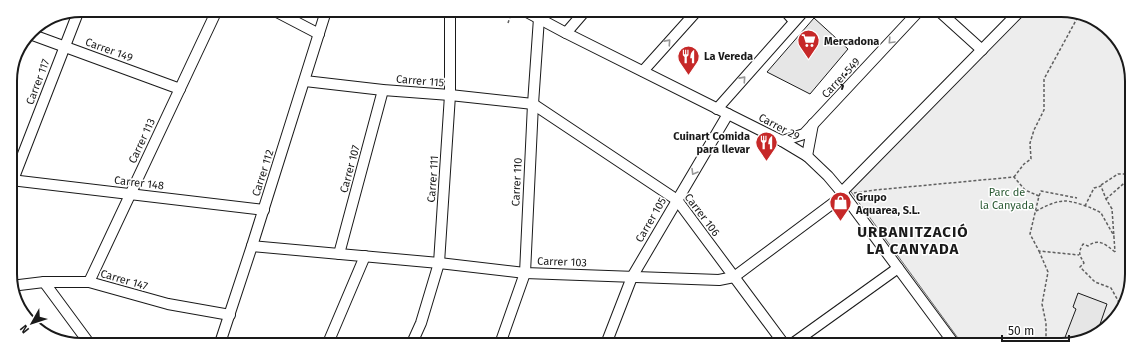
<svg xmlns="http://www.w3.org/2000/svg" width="1142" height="355" viewBox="0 0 1142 355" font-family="'Fira Sans',sans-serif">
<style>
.built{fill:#ededed;stroke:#6a6a6a}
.building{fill:#e6e6e6;stroke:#1a1a1a}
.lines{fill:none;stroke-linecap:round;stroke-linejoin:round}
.minor-casing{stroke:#1a1a1a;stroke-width:12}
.path{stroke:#5f5f5f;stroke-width:1.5;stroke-dasharray:3 2;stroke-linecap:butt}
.minor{stroke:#fff;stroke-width:10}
.wall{stroke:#1a1a1a;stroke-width:2}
.oneway{stroke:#989898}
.labels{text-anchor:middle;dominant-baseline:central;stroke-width:3;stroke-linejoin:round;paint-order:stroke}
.poi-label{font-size:11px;font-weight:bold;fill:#1a1a1a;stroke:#fff;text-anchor:start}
.street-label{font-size:11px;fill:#1a1a1a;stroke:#fff}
.park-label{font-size:11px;fill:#2b5a34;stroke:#fff}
.district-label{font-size:15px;font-weight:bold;letter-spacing:1px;fill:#1a1a1a;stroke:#fff}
.rim{fill:none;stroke:#1a1a1a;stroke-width:2}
</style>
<rect width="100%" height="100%" fill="#fff"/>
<path class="built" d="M1021,12H1079L1114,34L1131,68L1130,272L1127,296L1104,330L1065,345H963L849,189Z"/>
<g class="building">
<path d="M814,18L848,49L810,94L767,72Z"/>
<path d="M1078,293L1107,304L1097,333L1071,343L1064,340L1076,309L1073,307Z"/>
</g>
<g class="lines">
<defs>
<g id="minor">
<path d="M273,10L319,34"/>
<path d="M525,11L566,33L782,141L807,156L828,176L844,195L955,345"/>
<path d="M786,12L794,21"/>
<path d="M940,12L982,50"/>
<path d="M566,33L585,11"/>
<path d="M30,34L180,89"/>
<path d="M643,71L696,12"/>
<path d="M305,81L383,90L450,95L533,104L677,200L784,344"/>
<path d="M717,109L803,12"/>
<path d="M782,141L804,134L918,12"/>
<path d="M807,156L813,124"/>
<path d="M11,180L264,210"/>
<path d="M11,185L79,10"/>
<path d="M842,192L1019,12"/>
<path d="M252,246L439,263L525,273L719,280L734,277L844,195"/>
<path d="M339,254L383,90"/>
<path d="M44,282L89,343"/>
<path d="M89,282L217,10"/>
<path d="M11,286L44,282H89L168,304L230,315"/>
<path d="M220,343L252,246L326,11"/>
<path d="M328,343L365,256"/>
<path d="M412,343L421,323L439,263L450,95V11"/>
<path d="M500,344L525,273L533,104L539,18"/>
<path d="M606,344L632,277L728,114"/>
<path d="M792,344L898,268"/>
<path d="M934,345L936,343"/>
</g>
</defs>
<use href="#minor" class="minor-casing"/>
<g class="path">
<path d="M488,13L489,11"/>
<path d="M508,23L510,17"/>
<path d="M1014,177L1024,164L1031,159L1030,143L1034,130L1044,110V79L1080,13"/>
<path d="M1101,185L1118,174H1130"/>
<path d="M854,193L875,190L1014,177L1025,190L1039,196L1030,234L1039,251L1079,255"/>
<path d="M1039,196L1041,191L1077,198"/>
<path d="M1106,199L1130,178"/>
<path d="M1085,206L1094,188L1101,186L1106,199L1112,209L1115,252"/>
<path d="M1036,211C1044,207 1055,201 1065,201C1073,201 1094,208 1101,213L1114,236"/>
<path d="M1039,251L1048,272L1042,304L1046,323V341L1055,345"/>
<path d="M1115,252C1105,244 1099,238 1088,246L1083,244C1078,253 1079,254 1084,263L1080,267L1095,282L1111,288L1121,306"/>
</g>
<use href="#minor" class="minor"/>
<path class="wall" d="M842,89L843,86L839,82L858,62"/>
</g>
<defs><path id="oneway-chevron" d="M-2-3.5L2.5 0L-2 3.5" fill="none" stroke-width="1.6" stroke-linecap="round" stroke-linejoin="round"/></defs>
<g class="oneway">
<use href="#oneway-chevron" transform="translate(891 41) rotate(133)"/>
<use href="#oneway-chevron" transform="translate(668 42) rotate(-48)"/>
<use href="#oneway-chevron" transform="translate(743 79) rotate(-48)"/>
<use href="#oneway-chevron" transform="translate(694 172) rotate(121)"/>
</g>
<defs>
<symbol id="supermarket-pin" viewBox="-11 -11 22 30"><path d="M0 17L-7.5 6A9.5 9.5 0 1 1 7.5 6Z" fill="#c62828" stroke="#fff"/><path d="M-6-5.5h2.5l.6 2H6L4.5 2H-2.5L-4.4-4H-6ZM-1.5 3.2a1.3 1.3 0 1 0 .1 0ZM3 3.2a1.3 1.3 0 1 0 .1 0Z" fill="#fff"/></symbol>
<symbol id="restaurant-pin" viewBox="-11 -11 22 30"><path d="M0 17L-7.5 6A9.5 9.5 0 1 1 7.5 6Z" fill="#c62828" stroke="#fff"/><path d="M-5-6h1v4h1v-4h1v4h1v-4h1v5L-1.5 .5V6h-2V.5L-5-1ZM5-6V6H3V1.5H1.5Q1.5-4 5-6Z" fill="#fff"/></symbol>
<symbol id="shop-pin" viewBox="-11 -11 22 30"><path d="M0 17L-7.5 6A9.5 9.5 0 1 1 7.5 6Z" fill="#c62828" stroke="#fff"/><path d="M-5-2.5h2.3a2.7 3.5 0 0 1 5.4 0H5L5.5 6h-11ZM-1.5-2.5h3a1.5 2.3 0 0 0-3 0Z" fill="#fff"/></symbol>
</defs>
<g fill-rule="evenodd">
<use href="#supermarket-pin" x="796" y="28" width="25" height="34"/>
<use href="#restaurant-pin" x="676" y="44" width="25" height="34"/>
<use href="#restaurant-pin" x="754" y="130" width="25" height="34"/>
<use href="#shop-pin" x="828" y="190" width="25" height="34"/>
</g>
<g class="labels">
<g class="poi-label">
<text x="824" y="41">Mercadona</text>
<text x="704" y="56">La Vereda</text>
<text x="750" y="136" text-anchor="end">Cuinart Comida<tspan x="750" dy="13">para llevar</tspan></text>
<text x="856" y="197">Grupo<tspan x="856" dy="13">Aquarea, S.L.</tspan></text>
</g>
<g class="street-label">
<text transform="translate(109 50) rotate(20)">Carrer 149</text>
<text transform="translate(841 78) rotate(-47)">Carrer 549</text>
<text transform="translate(420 81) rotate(5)">Carrer 115</text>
<text transform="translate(38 82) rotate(-69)">Carrer 117</text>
<text transform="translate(779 127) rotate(28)">Carrer 29</text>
<text transform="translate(142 141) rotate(-65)">Carrer 113</text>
<text transform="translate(350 169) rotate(-75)">Carrer 107</text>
<text transform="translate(263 173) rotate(-72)">Carrer 112</text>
<text transform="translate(433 179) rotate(-86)">Carrer 111</text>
<text transform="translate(517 182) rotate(-87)">Carrer 110</text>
<text transform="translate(139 183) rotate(7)">Carrer 148</text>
<text transform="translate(702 215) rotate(53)">Carrer 106</text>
<text transform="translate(651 220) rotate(-60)">Carrer 105</text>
<text transform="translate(562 262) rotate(2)">Carrer 103</text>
<text transform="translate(124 280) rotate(16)">Carrer 147</text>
</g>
<g class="park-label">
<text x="1007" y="192">Parc de<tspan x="1007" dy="13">la Canyada</tspan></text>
</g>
<g class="district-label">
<text x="913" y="232">URBANITZACIÓ<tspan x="913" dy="17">LA CANYADA</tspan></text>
</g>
</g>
<path d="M0 0H1142V355H0ZM81 17H1061A64 64 0 0 1 1125 81V274A64 64 0 0 1 1061 338H81A64 64 0 0 1 17 274V81A64 64 0 0 1 81 17Z" fill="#fff" fill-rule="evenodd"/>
<path class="rim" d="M81 17H1061A64 64 0 0 1 1125 81V274A64 64 0 0 1 1061 338H81A64 64 0 0 1 17 274V81A64 64 0 0 1 81 17Z"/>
<g transform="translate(32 323) rotate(231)" stroke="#ffffff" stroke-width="3" paint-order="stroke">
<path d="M0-3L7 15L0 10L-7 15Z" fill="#1a1a1a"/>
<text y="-6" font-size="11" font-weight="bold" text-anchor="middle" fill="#1a1a1a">N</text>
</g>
<path d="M1002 335v6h67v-6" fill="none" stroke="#1a1a1a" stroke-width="2"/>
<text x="1008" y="335" font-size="12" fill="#1a1a1a" stroke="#ffffff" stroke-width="3" paint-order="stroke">50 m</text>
</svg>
